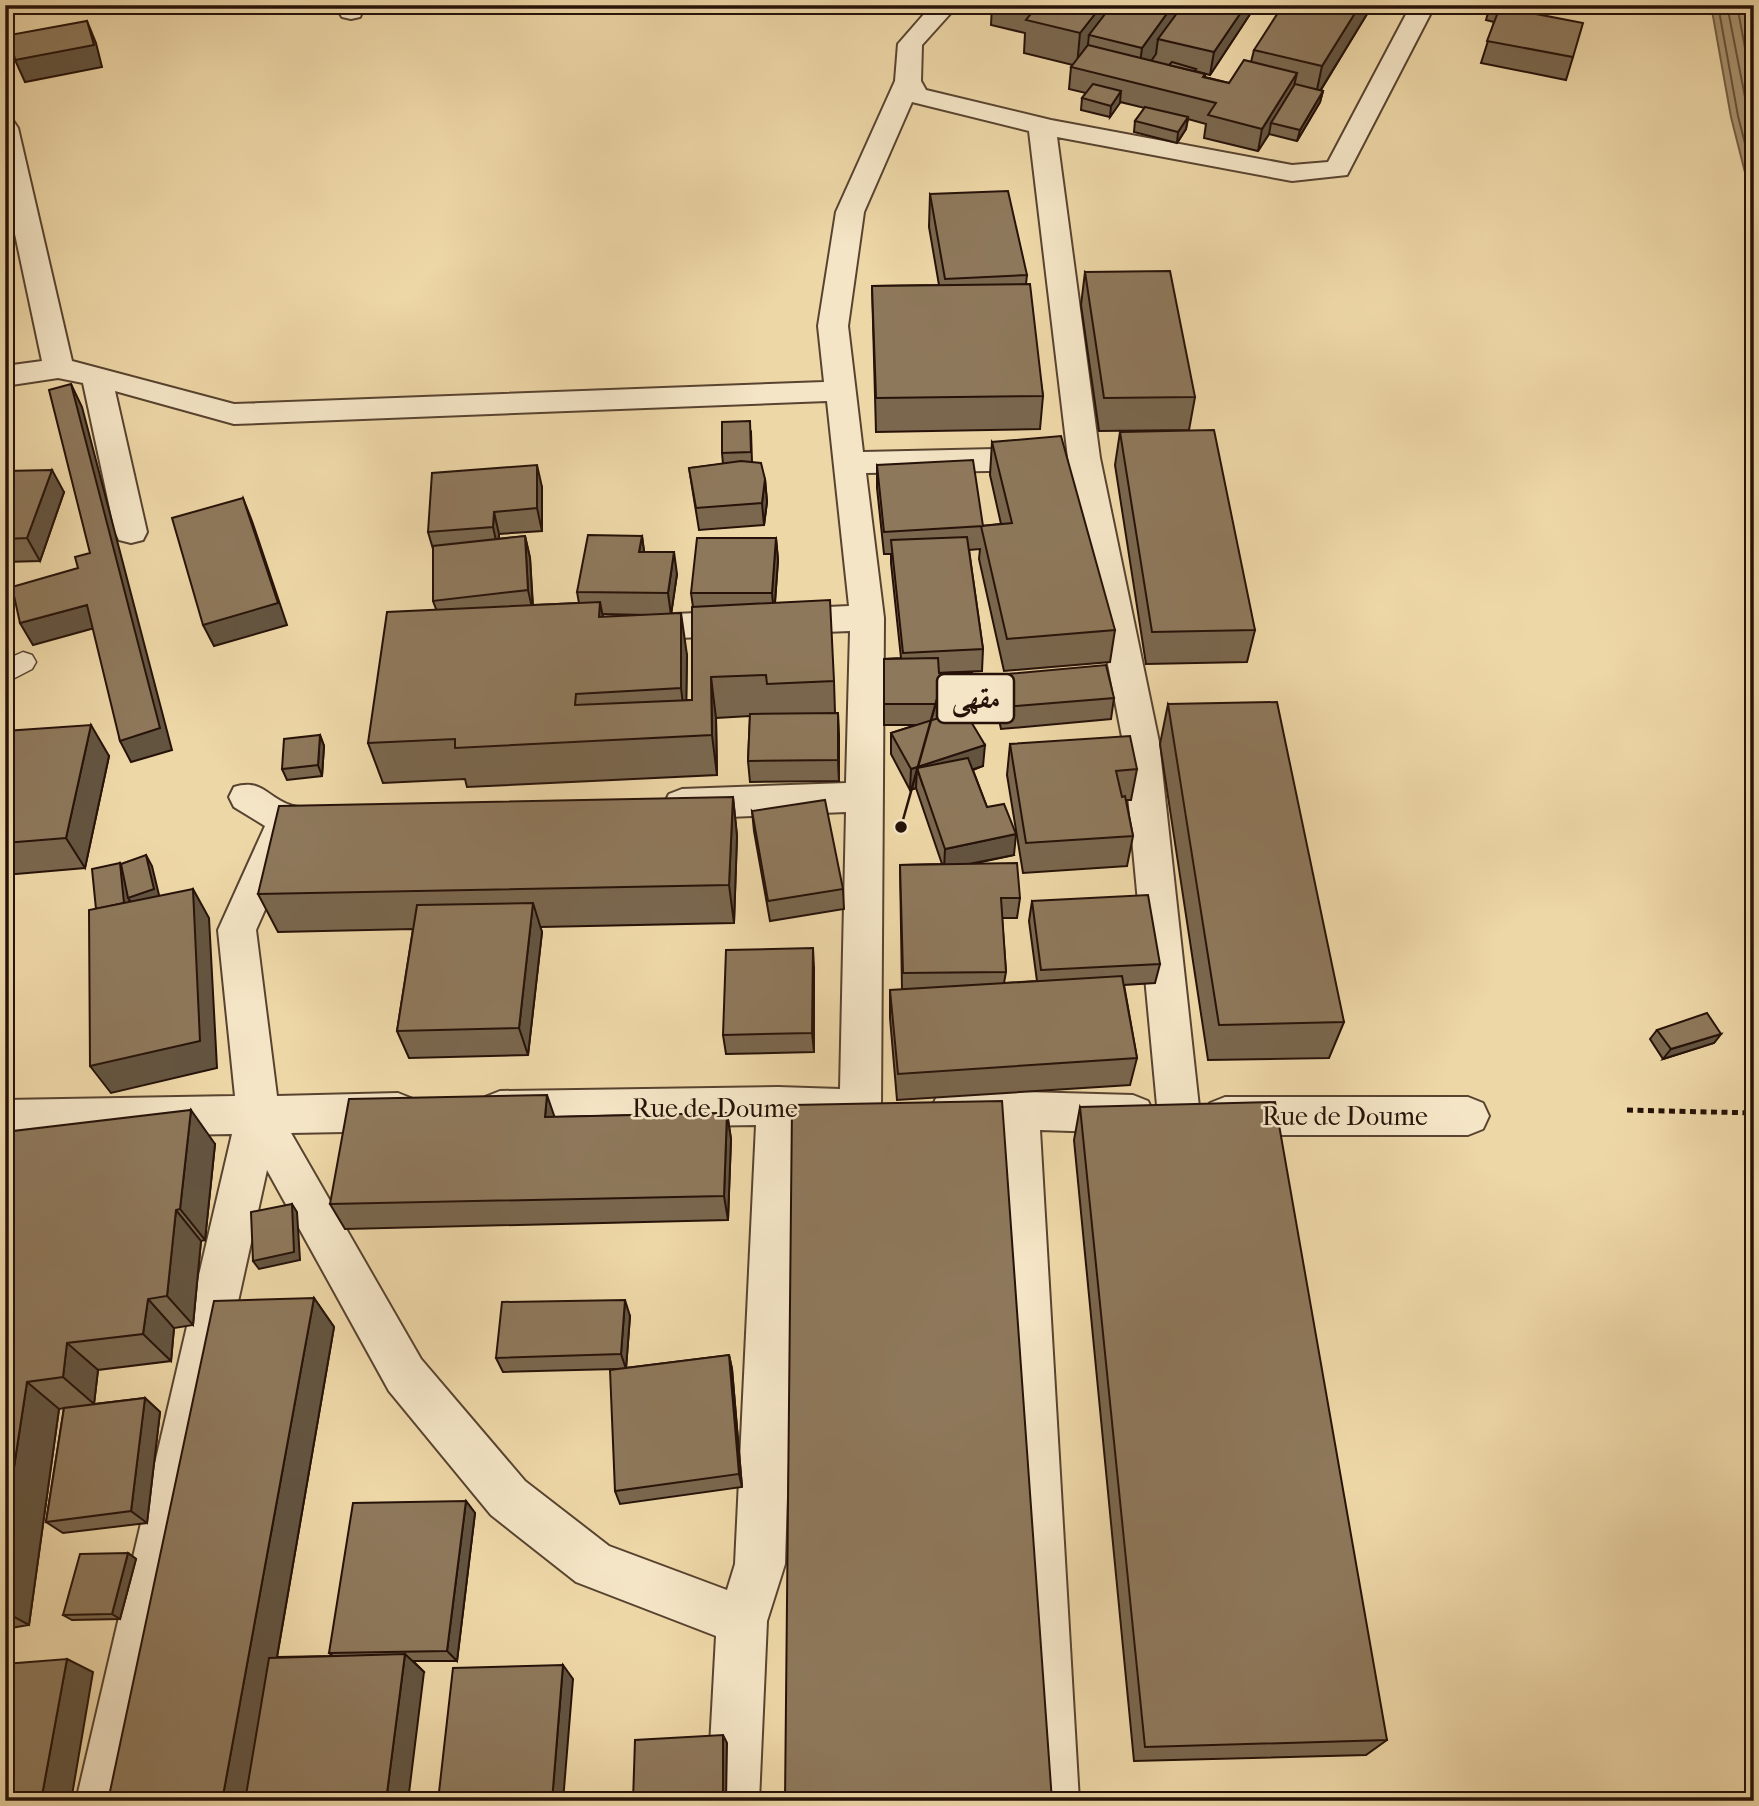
<svg xmlns="http://www.w3.org/2000/svg" width="1759" height="1806" viewBox="0 0 1759 1806" font-family="'IM FELL French Canon',Amiri,serif">
<style>
.water{fill:#aa9471;stroke:#756047;stroke-width:2}
.lines{fill:none;stroke-linecap:round;stroke-linejoin:round}
.shore{stroke:#68533d;stroke-width:2}
.service-casing{stroke:#584330;stroke-width:3}
.minor-casing{stroke:#584330;stroke-width:4}
.path{stroke:#261209;stroke-width:5;stroke-dasharray:6 4.5;stroke-linecap:butt}
.service{fill:#f4e5c6;fill-rule:evenodd}
.minor{fill:#f4e5c6;fill-rule:evenodd}
.wall{fill:#7a674e;stroke:#261209;stroke-width:2;fill-rule:evenodd}
.shaded-wall{fill:#635440;stroke:#261209;stroke-width:2}
.building{fill:#8e785b;stroke:#261209;stroke-width:2}
.labels{text-anchor:middle;dominant-baseline:central;stroke-width:5;stroke-linejoin:round;paint-order:stroke}
.street-label{font-size:26px;fill:#261209;stroke:#f4e5c6}
.leader{fill:none;stroke:#261209;stroke-width:2.5}
.callout-dot{fill:#261209;stroke:#f4e5c6;stroke-width:2.5}
.callout{fill:#f4e5c6;stroke:#261209;stroke-width:2.5}
.callout-label{font-size:28px;text-anchor:middle;font-weight:bold;fill:#261209}
</style>
<rect width="100%" height="100%" fill="#eed7a7"/>
<filter id="stains"><feTurbulence type="fractalNoise" baseFrequency=".00286" numOctaves="4"/><feColorMatrix values="0 0 0 0 .2 0 0 0 0 .09 0 0 0 0 .02 0 0 0 .5 -.17"/></filter>
<radialGradient id="worn" r=".72"><stop offset=".6" stop-color="#630" stop-opacity="0"/><stop offset="1" stop-color="#630" stop-opacity=".3"/></radialGradient>
<path class="water" d="M1711,5H1754V208L1731,117Z"/>
<g class="lines">
<g class="shore">
<path d="M1718,5L1738,116L1754,179"/>
<path d="M1727,5L1754,143"/>
<path d="M1737,5L1754,96"/>
</g>
<defs>
<path id="service" d="M23,652L32,655L36,662L32,669L5,683V660Z"/>
<g id="minor">
<path d="M341,5H365L360,17L351,19L342,17L339,12Z"/>
<path d="M932,5H958L922,45L921,81L926,90L1051,120L1292,165L1328,162L1411,5H1435L1347,175L1292,181L1057,137L1100,458L1159,742L1200,1116L1194,1129L1179,1135L1164,1129L1158,1116L1123,742L1068,458L1029,131L912,102L864,212L848,326L863,452L1043,448L1054,452L1059,459L1054,466L1043,470L866,473L884,618L881,1108L875,1121L860,1127L852,1123L843,1127L798,1125L785,1564L767,1621L759,1801H707L716,1636L576,1582L491,1515L389,1391L267,1170L128,1801H76L232,1134L5,1138V1100L235,1096L218,930L265,826L234,807L229,797L234,787C261,778 267,797 290,805C300,809 312,806 323,810L329,820L323,830L298,835L256,930L277,1096L398,1093L413,1099L419,1112L413,1125L398,1131L291,1133L421,1359L525,1481L609,1546L727,1590L735,1564L756,1125L500,1129L485,1123L479,1110L485,1097L500,1091L778,1087L840,1089L846,812L682,819L669,814L664,804L669,794L682,789L846,783L850,631L630,640L618,637L613,628L618,619L630,616L849,606L827,401L234,424L115,391L147,532L143,540L131,543L119,540L115,532L83,383L58,378L5,386V366L42,361L5,187V120L14,122L18,128L72,361L234,404L824,382L818,326L836,212L895,81L898,44Z"/>
<path d="M952,1090L1133,1095L1148,1101L1154,1114L1148,1127L1133,1133L1040,1130L1079,1801H1027L998,1129L952,1128L937,1122L931,1109L937,1096Z"/>
<path d="M1225,1097H1468L1483,1103L1489,1116L1483,1129L1468,1135H1225L1210,1129L1204,1116L1210,1103Z"/>
</g>
</defs>
<use href="#service" class="service-casing"/>
<use href="#minor" class="minor-casing"/>
<path class="path" d="M1627,1110L1754,1113"/>
<use href="#service" class="service"/>
<use href="#minor" class="minor"/>
</g>
<g class="wall">
<path d="M992,5H1256L1210,75L1195,71L1205,74V77L1229,83L1251,62L1254,50L1367,14L1321,90L1323,91L1320,102L1297,141L1269,134L1258,151L1204,138L1206,124L1188,119L1186,129L1177,143L1134,132L1135,121L1145,108L1120,102L1110,117L1081,110L1082,98L1086,93L1069,89L1071,67L1073,65L1024,53L1025,33L991,25Z"/>
<path d="M1489,9L1546,16L1573,57L1566,80L1481,63L1494,22L1486,20Z"/>
<path d="M930,194L1027,275L1026,284L1043,396L1040,429L876,432L872,286L939,285L929,227Z"/>
<path d="M1085,272L1195,397L1189,430L1099,431L1081,305Z"/>
<path d="M751,432L752,462L765,479L767,502L764,525L699,530L689,468L723,464L722,453Z"/>
<path d="M1120,432L1255,630L1247,662L1146,664L1115,465Z"/>
<path d="M992,442L1115,630L1110,662L1004,671L979,559L980,549L969,550L983,649L982,671L941,673L973,704L972,723L983,766L973,770L987,807L1014,855L972,864L1020,898L1017,918H1002L1006,972L1004,983L1037,981L1029,921L1032,901L1160,964L1155,983L1124,985L1137,1058L1130,1085L897,1100L890,1018V990H902L900,865L942,864L916,788L910,790L891,754V733L916,725H884V659L901,658L891,563V554H884L877,488V465L983,526L1001,524L990,475Z"/>
<path d="M5,471L64,492L40,561L5,562Z"/>
<path d="M542,487V531L499,534V539L525,536L530,558L533,605L579,603L577,592L642,536L644,552L677,574L671,614L687,655L686,700H692L693,607L691,593L776,538L778,560L775,603L834,681L835,713H838L839,781L750,782L748,761L750,716L716,718L717,775L467,787L465,779L383,783L368,743L436,609L433,601V549L428,532ZM602,614L647,615L603,617Z"/>
<path d="M996,675L1114,698L1111,719L1001,729L994,697Z"/>
<path d="M1168,704L1344,1022L1329,1058L1208,1060L1160,744Z"/>
<path d="M5,731L109,756L85,868L5,875Z"/>
<path d="M320,735L324,746L322,776L287,780L282,769Z"/>
<path d="M1010,744L1137,769L1131,800H1126L1133,836L1127,866L1023,873L1007,775Z"/>
<path d="M733,797L737,836L734,923L540,927L542,932L528,1055L409,1058L397,1031L413,929L278,932L258,894Z"/>
<path d="M752,811L843,889L844,909L770,921L754,831Z"/>
<path d="M814,968V1052L726,1054L723,1035Z"/>
<path d="M1657,1030L1721,1034L1714,1043L1663,1059L1650,1039Z"/>
<path d="M1080,1107L1387,1740L1366,1755L1134,1761L1074,1140Z"/>
<path d="M727,1113L731,1139L728,1220L345,1229L330,1204L555,1117Z"/>
<path d="M5,1132L215,1144L205,1240L201,1241L193,1325L174,1328L171,1361L98,1370L94,1404L145,1398L160,1412L147,1523L63,1533L46,1522L64,1408L59,1409L29,1625L5,1629Z"/>
<path d="M314,1298L334,1327L277,1657L333,1656L329,1653L466,1501L475,1513L457,1661H413L424,1672L108,1801Z"/>
<path d="M630,1316L626,1368L729,1355L732,1369L742,1487L620,1504L615,1491V1369L503,1372L496,1358Z"/>
<path d="M128,1553L136,1559L120,1619L72,1620L63,1615Z"/>
</g>
<g class="shaded-wall">
<path d="M1102,5H1107L1104,31L1089,35L1087,53L1077,66L1080,33Z"/>
<path d="M1173,5H1191L1158,39L1156,54L1138,80L1142,48Z"/>
<path d="M1246,5H1256L1210,75L1214,52Z"/>
<path d="M1360,5H1369L1367,14L1315,99L1322,66Z"/>
<path d="M87,21L96,43L102,67L25,82L15,60Z"/>
<path d="M1297,73L1292,95L1271,123L1269,134L1258,151L1262,129Z"/>
<path d="M1121,91L1120,103L1110,117L1111,106Z"/>
<path d="M1323,91L1320,102L1297,141L1300,130Z"/>
<path d="M1188,117L1186,129L1177,143L1178,132Z"/>
<path d="M71,384L82,407L172,750L131,762L120,741Z"/>
<path d="M537,465L542,487V531L537,508Z"/>
<path d="M52,470L64,492L40,561L27,538Z"/>
<path d="M765,479L767,502L764,525L762,503Z"/>
<path d="M243,498L252,521L287,625L214,646L203,625Z"/>
<path d="M494,512L499,534L498,550L493,527Z"/>
<path d="M525,536L530,558L533,612L528,590Z"/>
<path d="M642,536L645,558L639,552Z"/>
<path d="M776,538L778,560L774,615L772,593Z"/>
<path d="M674,552L677,574L671,615L668,593Z"/>
<path d="M600,602L608,643L599,617Z"/>
<path d="M87,605L98,627L33,645L20,623Z"/>
<path d="M681,613L687,655L686,729L681,688Z"/>
<path d="M711,677L716,718L717,775L712,735Z"/>
<path d="M838,713L839,735V781L838,760Z"/>
<path d="M91,725L109,756L85,868L66,838Z"/>
<path d="M320,735L324,746L322,776L318,765Z"/>
<path d="M985,745L983,766L923,786L917,768L916,788L910,790L911,769Z"/>
<path d="M733,797L737,836L734,923L729,885Z"/>
<path d="M1016,834L1014,855L944,869L945,849Z"/>
<path d="M146,855L152,866L160,899L135,908L129,899L131,915L96,912L120,863L126,873Z"/>
<path d="M193,889L209,918L217,1068L111,1093L90,1066Z"/>
<path d="M533,903L542,932L528,1055L519,1028Z"/>
<path d="M813,948L814,968V1052L812,1033Z"/>
<path d="M1721,1034L1714,1043L1663,1059L1671,1049Z"/>
<path d="M547,1095L556,1121L545,1117Z"/>
<path d="M191,1110L215,1144L205,1240L180,1209Z"/>
<path d="M727,1113L731,1139L728,1220L724,1196Z"/>
<path d="M292,1204L297,1212L300,1260L259,1269L253,1261Z"/>
<path d="M176,1210L201,1241L193,1325L167,1296Z"/>
<path d="M314,1298L334,1327L252,1801H222Z"/>
<path d="M148,1299L174,1328L171,1361L143,1334Z"/>
<path d="M625,1300L630,1316L626,1369L621,1354Z"/>
<path d="M67,1343L98,1370L94,1404L63,1377Z"/>
<path d="M729,1355L732,1369L742,1487L739,1474Z"/>
<path d="M27,1382L59,1409L29,1625L5,1612V1526Z"/>
<path d="M145,1398L160,1412L147,1523L131,1511Z"/>
<path d="M466,1501L475,1513L457,1661L447,1651Z"/>
<path d="M128,1553L136,1559L120,1619L112,1614Z"/>
<path d="M405,1654L424,1672L408,1801H386Z"/>
<path d="M67,1659L93,1672L71,1801H41Z"/>
<path d="M563,1665L573,1679L563,1801H552Z"/>
<path d="M723,1735L727,1743L726,1801H723Z"/>
</g>
<g class="building">
<path d="M1038,5H1102L1080,33L1026,20Z"/>
<path d="M1112,5H1173L1142,48L1089,35Z"/>
<path d="M1183,5H1246L1214,52L1158,39Z"/>
<path d="M1283,5H1360L1322,66L1254,50Z"/>
<path d="M1492,5H1549L1543,15L1500,7L1498,11L1489,9Z"/>
<path d="M1500,7L1583,23L1573,57L1487,41Z"/>
<path d="M87,21L94,45L15,60L10,35Z"/>
<path d="M1088,45L1205,74L1203,77L1229,83L1244,60L1297,73L1262,129L1208,115L1216,103L1071,67Z"/>
<path d="M1172,62L1196,69L1194,71L1169,65Z"/>
<path d="M1093,84L1121,91L1111,106L1082,98Z"/>
<path d="M1295,84L1323,91L1300,130L1271,123Z"/>
<path d="M1145,107L1188,117L1178,132L1135,121Z"/>
<path d="M1008,191L1027,275L945,279L930,194Z"/>
<path d="M1170,271L1195,397L1104,398L1085,272Z"/>
<path d="M1030,284L1043,396L876,398L872,286Z"/>
<path d="M71,384L160,728L120,741L87,605L20,623L12,587L78,568L75,557L90,553L49,390Z"/>
<path d="M750,421L751,452L722,453V422Z"/>
<path d="M1214,430L1255,630L1152,632L1120,432Z"/>
<path d="M1061,436L1115,630L1007,639L981,526L1012,523L992,442Z"/>
<path d="M973,460L983,526L884,532L877,465Z"/>
<path d="M741,461L761,463L765,479L762,503L696,508L689,468Z"/>
<path d="M537,465V508L494,512L493,527L428,532L432,473Z"/>
<path d="M52,470L27,538L5,539V471Z"/>
<path d="M243,498L278,603L203,625L172,518Z"/>
<path d="M588,535L642,536L639,552H674L668,593L577,592Z"/>
<path d="M525,536L528,590L433,601V546Z"/>
<path d="M967,537L983,649L903,653L891,540Z"/>
<path d="M697,538H776L772,593H691Z"/>
<path d="M830,600L834,681L767,684L766,675L711,677L712,735L455,748V739L368,743L387,612L600,602L599,617L681,613V688L576,694L575,705L692,700V607Z"/>
<path d="M938,658L939,673L972,672L973,704H884V659Z"/>
<path d="M1106,665L1114,698L1003,707L996,675Z"/>
<path d="M1277,702L1344,1022L1219,1025L1168,704Z"/>
<path d="M964,710L985,745L911,769L891,733Z"/>
<path d="M838,713V760L748,761L750,714Z"/>
<path d="M91,725L66,838L5,843V731Z"/>
<path d="M320,735L318,765L282,769L284,739Z"/>
<path d="M1130,736L1137,769L1116,771L1122,797L1125,796L1133,836L1026,843L1010,744Z"/>
<path d="M968,758L987,807L1004,804L1016,834L945,849L917,768Z"/>
<path d="M733,797L729,885L258,894L279,806Z"/>
<path d="M825,800L843,889L768,901L752,811Z"/>
<path d="M146,855L154,889L128,898L121,864Z"/>
<path d="M120,863L124,903L96,909L92,869Z"/>
<path d="M1017,863L1020,898H1001L1006,972L903,973L900,865Z"/>
<path d="M193,889L200,1041L90,1066L89,910Z"/>
<path d="M1148,895L1160,964L1041,970L1032,901Z"/>
<path d="M533,903L519,1028L397,1031L417,905Z"/>
<path d="M813,948L812,1033L723,1035L726,950Z"/>
<path d="M1122,976L1137,1058L898,1074L890,990Z"/>
<path d="M1707,1013L1721,1034L1671,1049L1657,1030Z"/>
<path d="M547,1095L545,1117L727,1113L724,1196L330,1204L349,1099Z"/>
<path d="M1002,1101L1052,1801H785L792,1105Z"/>
<path d="M1275,1102L1387,1740L1145,1747L1080,1107Z"/>
<path d="M191,1110L180,1209L176,1210L167,1296L148,1299L143,1334L67,1343L63,1377L27,1382L5,1526V1132Z"/>
<path d="M292,1204L294,1252L253,1261L251,1212Z"/>
<path d="M314,1298L222,1801H108L214,1301Z"/>
<path d="M625,1300L621,1354L496,1358L502,1302Z"/>
<path d="M729,1355L739,1474L615,1491L610,1370Z"/>
<path d="M145,1398L131,1511L46,1522L64,1408Z"/>
<path d="M466,1501L447,1651L329,1653L353,1503Z"/>
<path d="M128,1553L112,1614L63,1615L80,1554Z"/>
<path d="M405,1654L386,1801H245L269,1658Z"/>
<path d="M67,1659L41,1801H5V1664Z"/>
<path d="M563,1665L552,1801H438L453,1668Z"/>
<path d="M723,1735V1801H633L635,1740Z"/>
</g>
<g class="labels">
<g class="street-label">
<text x="715" y="1108">Rue de Doume</text>
<text x="1345" y="1116">Rue de Doume</text>
</g>
</g>
<path class="leader" d="M901 827L937 699"/>
<circle class="callout-dot" cx="901" cy="827" r="7"/>
<rect class="callout" x="937" y="674" width="77" height="49" rx="7"/>
<g class="callout-label">
<text x="976" y="708">مقهى</text>
</g>
<rect width="1759" height="1806" fill="none" stroke="#eed7a7" stroke-width="28"/>
<rect x="7" y="7" width="1745" height="1792" fill="none" stroke="#261209" stroke-width="3.5"/>
<rect x="14" y="14" width="1731" height="1778" fill="none" stroke="#261209" stroke-width="2"/>
<rect width="100%" height="100%" filter="url(#stains)"/>
<rect width="100%" height="100%" fill="url(#worn)"/>
</svg>
